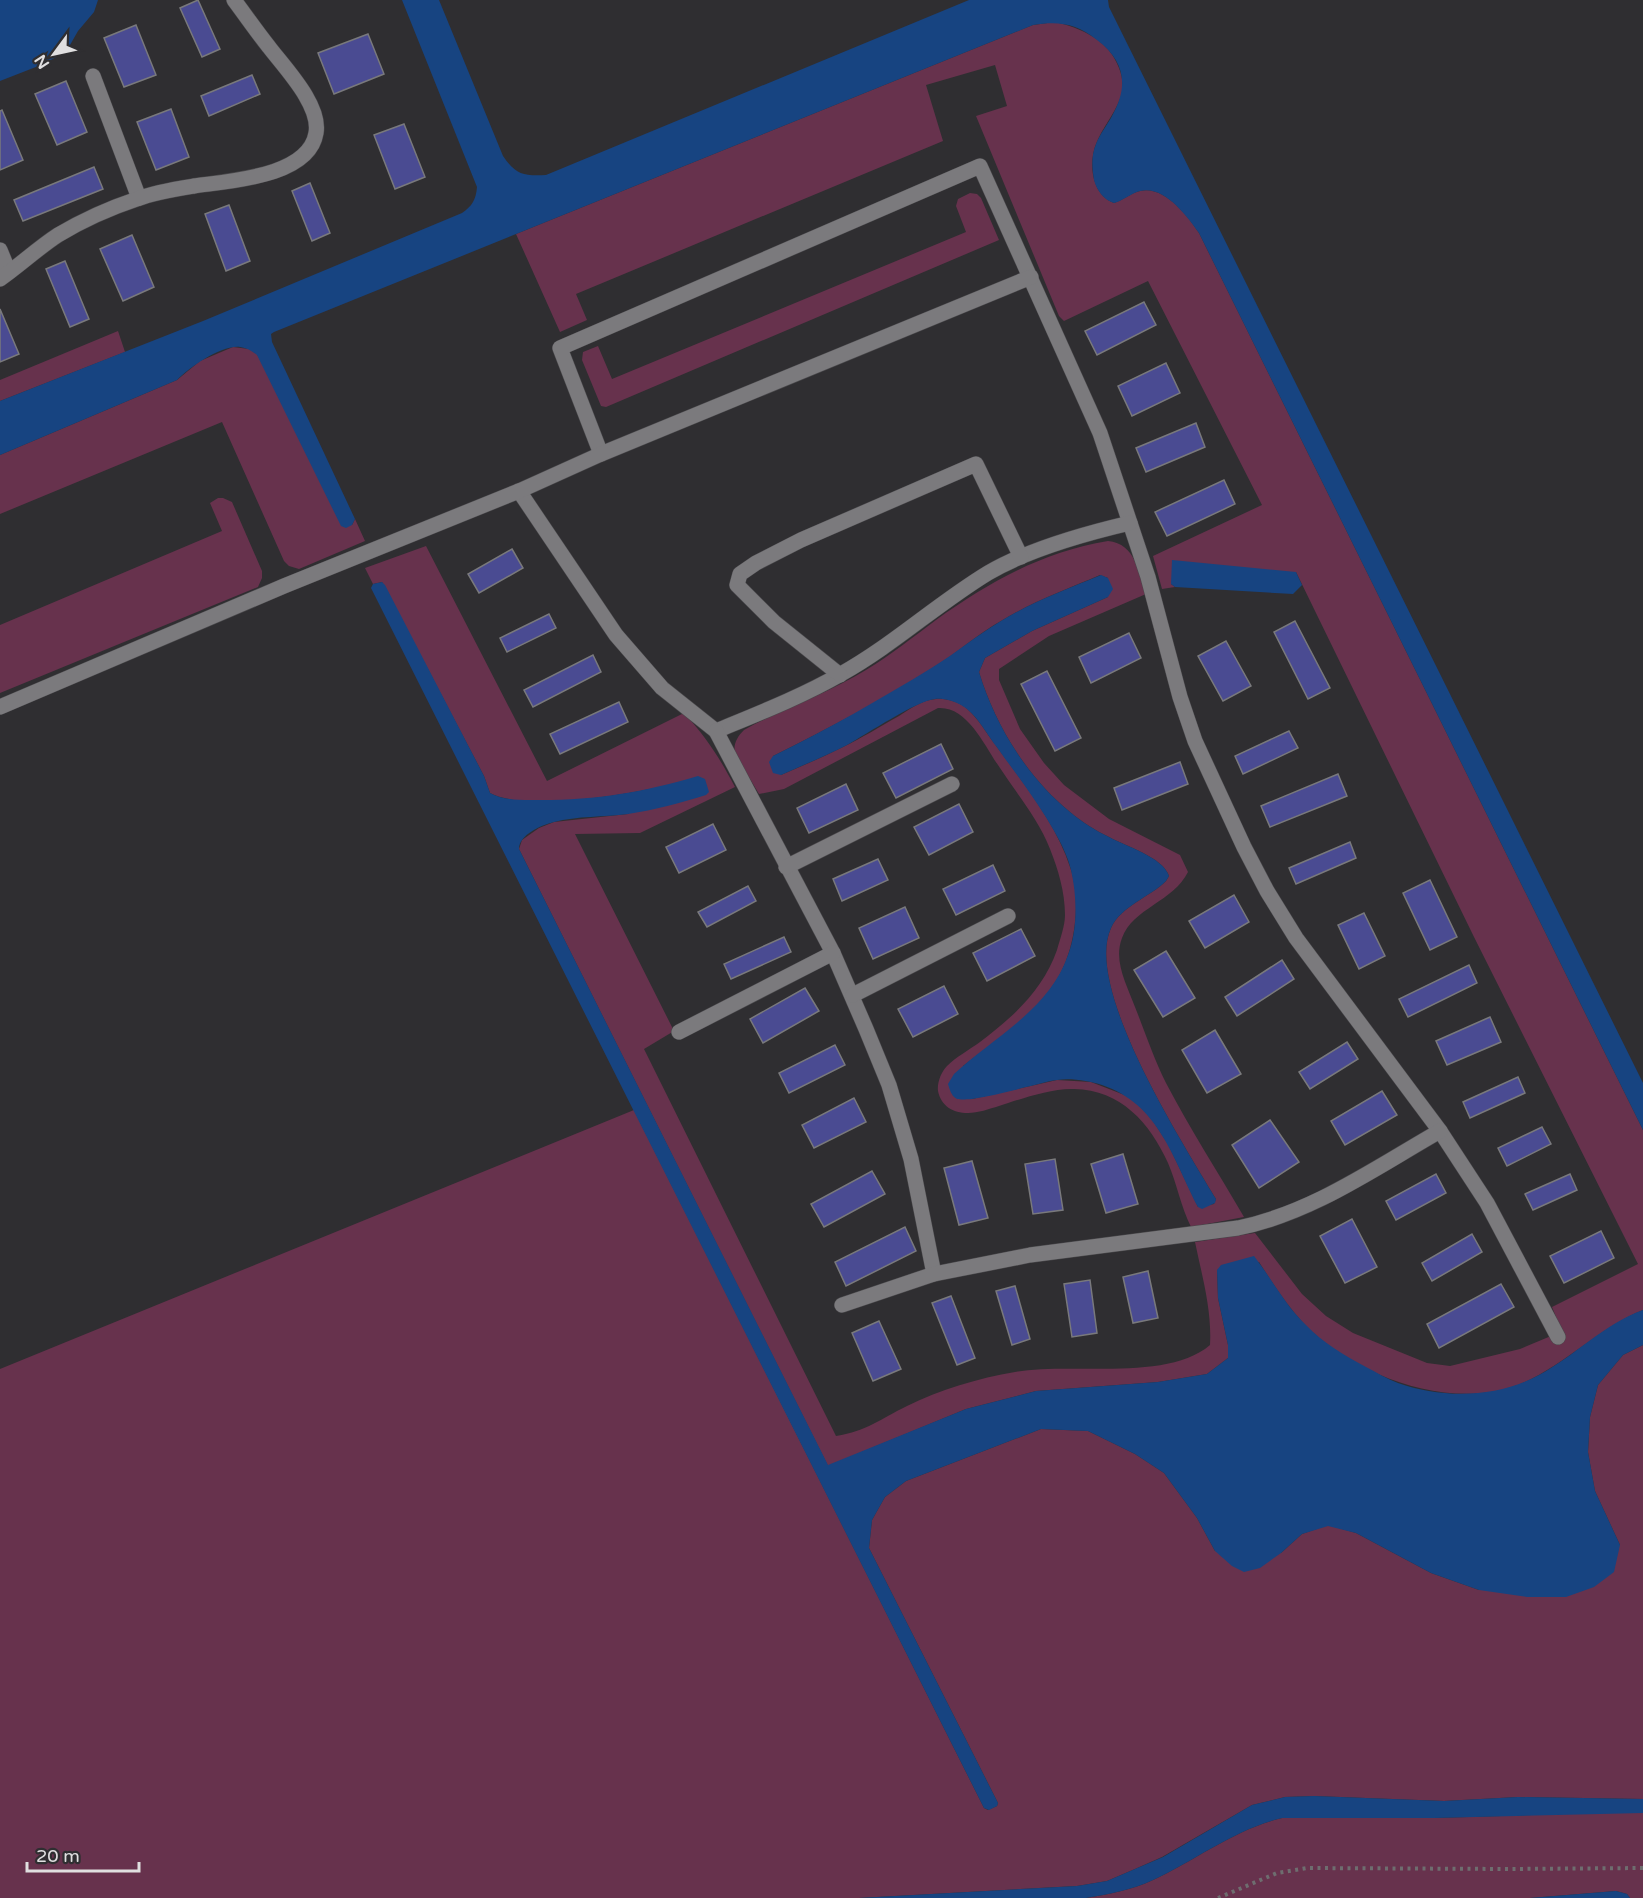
<svg xmlns="http://www.w3.org/2000/svg" width="1643" height="1898" viewBox="0 0 1643 1898" font-family="'Varela Round',sans-serif">
<style>
.green{fill:#67324d;fill-rule:evenodd}
.water{fill:#174481}
.building{fill:#4a4b92;stroke:#79797c;stroke-width:1.5}
.lines{fill:none;stroke-linecap:round;stroke-linejoin:round}
.lane-casing{stroke:#4b4a4d;stroke-width:16}
.path{stroke:#6e6d6f;stroke-width:4;stroke-dasharray:3 4.5;stroke-linecap:butt}
.lane{stroke:#7b7a7d;stroke-width:15}
</style>
<rect width="100%" height="100%" fill="#2f2e31"/>
<g class="green">
<path d="M1055,22C1081,28 1109,40 1119,68C1123,78 1124,89 1120,99C1114,115 1102,128 1096,144C1088,164 1092,195 1114,203C1123,200 1131,193 1140,191C1164,185 1188,216 1199,233L1643,1130V1310C1597,1329 1563,1367 1518,1385C1449,1411 1355,1376 1305,1325C1287,1306 1273,1284 1259,1262L1217,1270L1218,1298L1228,1345V1358L1207,1374L1158,1382L1036,1391L966,1409L828,1466L519,849L522,840L539,828L554,822L628,814L655,788C618,796 523,811 490,793L484,776L382,582L373,584L365,568L426,546L547,781L684,713C707,738 719,757 735,787L640,833L575,834L674,1031L644,1049L836,1436C867,1431 880,1419 907,1406C939,1390 979,1378 1015,1372C1070,1362 1167,1382 1210,1345C1212,1310 1202,1276 1195,1242L1255,1233L1302,1294L1326,1316L1353,1333L1427,1363L1450,1366L1520,1349L1551,1336L1563,1334L1552,1307L1638,1264L1474,937L1296,572L1171,584L1175,587L1162,589L1153,556L1262,505L1148,281L1064,321L1059,316L976,116L1007,106L995,65L926,85L943,141L576,294L587,320L560,332L516,234L1033,25Z"/>
<path d="M970,193L977,194L981,198L999,240L606,407L601,406L582,360L583,352L598,346L612,379L966,232L956,206L958,199Z"/>
<path d="M118,331L125,352L0,401V380Z"/>
<path d="M233,347L249,349L257,354L352,525L355,519L365,541L299,569L289,566L284,561L222,422L0,514V455L177,380L200,361Z"/>
<path d="M218,498H223L232,502L262,571V578L258,587L0,693V625L222,531L210,503Z"/>
<path d="M1108,541C1136,544 1138,572 1146,594L1049,636L999,669V680L1020,729L1044,763L1064,785L1109,819L1180,855L1188,872C1173,902 1133,908 1122,938C1113,961 1127,985 1135,1007C1145,1032 1154,1059 1166,1083C1190,1129 1218,1172 1244,1217L1191,1227C1181,1207 1177,1184 1168,1163C1150,1123 1121,1090 1074,1089C1051,1088 1021,1099 999,1106C989,1109 978,1113 968,1113C953,1113 941,1106 938,1091C937,1083 941,1072 947,1066C956,1057 969,1050 980,1042C1013,1017 1043,990 1057,950C1060,939 1065,926 1065,915C1065,892 1058,869 1050,849C1039,820 1017,794 1000,768C985,747 968,706 938,708L784,789L759,794L735,754C733,744 737,737 744,730C783,708 827,694 866,670C891,655 913,637 936,620C990,581 1043,552 1108,541ZM1100,575L1108,578V597L1032,631L985,658L979,672C995,725 1027,777 1070,812C1082,822 1096,831 1109,837C1125,846 1163,857 1169,876L1166,881C1150,897 1121,906 1111,928C1083,988 1184,1145 1216,1199L1214,1204L1198,1207L1168,1144L1153,1121L1140,1106L1127,1096L1091,1082L1057,1080L972,1099L963,1066C1003,1035 1054,1004 1069,952C1077,927 1079,892 1070,867C1056,823 1021,780 994,743C985,731 975,713 962,705C955,701 943,698 936,699C922,700 910,709 899,716C881,726 862,738 843,747C823,757 802,766 781,775L773,756C832,727 890,696 945,660C964,647 981,632 1001,621C1032,602 1067,589 1100,575Z"/>
<path d="M634,1110L984,1808L988,1810L997,1806L998,1803L869,1548L872,1520L885,1497L906,1481L1041,1429L1088,1431L1135,1454L1164,1473L1197,1518L1215,1551L1281,1553L1302,1534L1328,1525L1356,1533L1431,1573L1479,1590L1620,1545L1595,1491L1588,1452L1590,1417L1598,1385L1623,1355L1643,1345V1799L1518,1797L1444,1801L1314,1796L1285,1797L1252,1805L1162,1857L1135,1869L1107,1881L1077,1886L859,1898H0V1369Z"/>
<path d="M1626,1812L1643,1813V1898H1630L1627,1894L1616,1891L1530,1898H1086C1109,1894 1132,1890 1153,1880C1196,1860 1235,1829 1282,1818H1435Z"/>
</g>
<g class="water">
<path d="M0,0H98L94,12L78,31L66,52L41,65L0,81Z"/>
<path d="M402,0H439L503,156C516,175 524,176 546,175L969,0H1108L1109,7L1643,1083V1130L1199,233C1187,216 1164,185 1140,191C1131,193 1123,201 1114,203C1104,200 1097,191 1094,180C1092,168 1091,156 1096,144C1100,134 1107,125 1112,116C1129,86 1125,61 1097,40C1076,23 1058,21 1033,25L274,332L271,334L272,342L355,519L352,525L346,528L341,526L257,355C252,351 247,348 240,347C221,345 190,367 177,380L0,455V401L203,321L462,213C472,206 476,200 477,187Z"/>
<path d="M1172,560L1296,572L1302,585L1293,594L1175,587L1171,584Z"/>
<path d="M1101,575L1108,578L1113,589L1108,597L1032,631L985,658L979,672C995,725 1027,777 1070,812C1082,822 1096,831 1109,837C1125,846 1163,857 1169,876L1166,881C1150,897 1121,906 1111,928C1083,988 1184,1145 1216,1199L1215,1203L1202,1209L1198,1207C1173,1159 1159,1104 1102,1085C1089,1081 1072,1078 1057,1080C1047,1081 1036,1085 1026,1087C1008,1092 990,1096 972,1099C956,1100 953,1101 948,1084L954,1074C995,1036 1049,1010 1068,955C1078,929 1077,896 1071,870C1063,834 1018,777 996,746C986,733 976,713 961,705C954,701 943,698 935,699C916,701 867,734 847,745C826,756 803,765 781,775L773,773L769,762L773,756C828,729 881,699 933,667C956,653 977,635 1001,621C1032,602 1067,589 1101,575Z"/>
<path d="M382,582L385,585L484,776L490,793C505,801 523,800 540,800C598,800 643,792 698,776L705,779L709,792L706,795C680,803 655,810 628,814C604,817 577,816 554,822C541,825 519,835 519,849L828,1465L966,1409L1036,1391L1158,1382L1207,1374L1228,1358V1345L1218,1298L1217,1270L1221,1265L1254,1256C1272,1279 1285,1305 1306,1325C1323,1343 1344,1355 1366,1367C1376,1372 1387,1379 1398,1383C1443,1399 1497,1398 1539,1375C1576,1355 1604,1324 1643,1310V1345L1623,1355L1598,1385L1590,1417L1588,1452L1595,1491L1620,1545L1614,1572L1594,1587L1566,1597H1527L1479,1590L1431,1573L1356,1533L1328,1526L1302,1534L1281,1553L1260,1568L1244,1572L1232,1566L1215,1551L1197,1518L1164,1473L1135,1454L1088,1431L1041,1429L906,1481L885,1497L872,1520L869,1548L998,1803L997,1806L989,1810L984,1808L371,588L373,584Z"/>
<path d="M1314,1796L1444,1801L1518,1797L1643,1799V1813L1435,1818H1282C1235,1829 1196,1860 1153,1880C1132,1890 1109,1894 1086,1898H859L1077,1886L1107,1881L1163,1857L1252,1805L1285,1797Z"/>
<path d="M1616,1891L1627,1894L1630,1898H1530Z"/>
</g>
<g class="building">
<path d="M198,0L220,49L202,57L180,8Z"/>
<path d="M136,25L156,75L124,87L104,38Z"/>
<path d="M368,34L384,74L334,94L318,53Z"/>
<path d="M252,75L260,94L209,116L201,96Z"/>
<path d="M66,81L87,132L57,145L35,94Z"/>
<path d="M171,109L189,157L156,170L137,122Z"/>
<path d="M2,110L23,160L0,170V111Z"/>
<path d="M404,124L425,177L395,189L374,135Z"/>
<path d="M94,167L103,189L23,221L14,200Z"/>
<path d="M310,183L330,233L312,241L292,191Z"/>
<path d="M229,205L250,261L226,271L205,214Z"/>
<path d="M132,235L154,287L123,301L100,249Z"/>
<path d="M65,261L89,319L70,327L46,269Z"/>
<path d="M1144,302L1156,325L1097,355L1085,331Z"/>
<path d="M0,309L19,354L0,362Z"/>
<path d="M1166,363L1180,393L1132,416L1118,386Z"/>
<path d="M1196,423L1205,447L1146,472L1136,448Z"/>
<path d="M1224,480L1235,504L1167,536L1155,512Z"/>
<path d="M512,549L523,568L479,593L468,574Z"/>
<path d="M549,614L556,628L507,652L500,638Z"/>
<path d="M1295,621L1330,688L1308,699L1274,632Z"/>
<path d="M1129,633L1141,658L1091,683L1079,657Z"/>
<path d="M1226,641L1251,686L1223,701L1198,656Z"/>
<path d="M593,655L601,672L533,707L524,690Z"/>
<path d="M1047,671L1081,738L1055,751L1021,684Z"/>
<path d="M619,702L628,722L560,754L550,734Z"/>
<path d="M1289,731L1298,748L1243,774L1235,756Z"/>
<path d="M941,744L953,769L896,798L883,773Z"/>
<path d="M1180,762L1188,784L1122,810L1114,788Z"/>
<path d="M1338,774L1347,796L1270,827L1261,806Z"/>
<path d="M846,784L858,810L809,833L797,808Z"/>
<path d="M959,804L973,832L929,855L914,827Z"/>
<path d="M713,824L726,850L679,873L666,847Z"/>
<path d="M1350,842L1356,858L1296,884L1289,868Z"/>
<path d="M878,859L888,880L842,901L833,879Z"/>
<path d="M993,865L1005,891L956,915L943,889Z"/>
<path d="M1430,880L1457,937L1430,950L1403,893Z"/>
<path d="M748,886L756,901L707,927L698,912Z"/>
<path d="M1234,895L1249,922L1205,948L1189,921Z"/>
<path d="M905,907L919,938L873,959L859,928Z"/>
<path d="M1364,913L1385,956L1359,969L1338,925Z"/>
<path d="M1021,929L1035,956L987,981L973,953Z"/>
<path d="M784,937L791,952L731,979L724,964Z"/>
<path d="M1166,951L1195,998L1163,1017L1134,970Z"/>
<path d="M1282,960L1294,979L1237,1016L1225,997Z"/>
<path d="M1469,965L1477,983L1408,1017L1399,999Z"/>
<path d="M944,986L958,1014L913,1037L898,1009Z"/>
<path d="M805,988L819,1011L763,1043L750,1019Z"/>
<path d="M1490,1017L1501,1042L1447,1065L1436,1041Z"/>
<path d="M1215,1030L1241,1074L1207,1093L1182,1050Z"/>
<path d="M1347,1042L1358,1059L1310,1089L1299,1072Z"/>
<path d="M835,1045L845,1065L789,1093L779,1073Z"/>
<path d="M1518,1077L1525,1093L1470,1118L1463,1102Z"/>
<path d="M1382,1091L1397,1115L1345,1145L1331,1121Z"/>
<path d="M854,1098L866,1122L814,1148L802,1125Z"/>
<path d="M1270,1120L1299,1162L1259,1188L1232,1145Z"/>
<path d="M1542,1127L1551,1144L1507,1166L1498,1148Z"/>
<path d="M1123,1154L1138,1204L1106,1213L1091,1164Z"/>
<path d="M1055,1159L1063,1210L1033,1214L1025,1164Z"/>
<path d="M972,1161L988,1218L959,1225L944,1168Z"/>
<path d="M872,1171L885,1194L824,1227L811,1204Z"/>
<path d="M1436,1174L1446,1193L1396,1220L1386,1201Z"/>
<path d="M1570,1174L1577,1190L1533,1210L1525,1194Z"/>
<path d="M1352,1219L1377,1267L1345,1283L1320,1236Z"/>
<path d="M905,1227L916,1251L846,1286L835,1262Z"/>
<path d="M1601,1231L1614,1258L1564,1283L1550,1256Z"/>
<path d="M1472,1234L1482,1252L1432,1281L1422,1263Z"/>
<path d="M1148,1271L1158,1318L1133,1323L1123,1277Z"/>
<path d="M1090,1280L1097,1333L1072,1337L1064,1284Z"/>
<path d="M1501,1284L1514,1307L1439,1348L1427,1324Z"/>
<path d="M1015,1286L1030,1339L1012,1345L996,1291Z"/>
<path d="M951,1296L975,1358L957,1365L932,1303Z"/>
<path d="M879,1321L901,1369L873,1381L852,1333Z"/>
</g>
<g class="lines">
<defs>
<g id="lane">
<path d="M93,76L139,198"/>
<path d="M0,250L9,272"/>
<path d="M0,279C20,265 38,248 58,235C83,220 110,208 137,199C155,192 175,189 194,186C228,181 309,177 316,133C321,105 285,68 269,47C257,32 246,16 234,0"/>
<path d="M601,454L560,348L980,166L1100,433L1148,577L1180,697L1195,741L1244,847L1267,891L1296,938L1440,1131L1487,1203L1558,1337"/>
<path d="M519,491L616,635L662,688L716,731C757,714 801,697 841,674C893,645 937,604 988,573C1029,549 1083,534 1130,523"/>
<path d="M840,675L774,622L737,585L740,574L756,563L801,540L976,464L1021,557"/>
<path d="M0,707L284,586L519,491L601,454L1031,277"/>
<path d="M716,731L833,953L866,1029L889,1085L911,1159L934,1274"/>
<path d="M786,867L952,784"/>
<path d="M853,995L1008,916"/>
<path d="M679,1032L833,953"/>
<path d="M842,1305L934,1274L1030,1255L1238,1228C1312,1213 1375,1168 1440,1131"/>
</g>
</defs>
<use href="#lane" class="lane-casing"/>
<path class="path" d="M1218,1898L1277,1873L1307,1868L1508,1869L1643,1868"/>
<use href="#lane" class="lane"/>
</g>
<g transform="translate(54 54) rotate(237)" stroke="#2f2e31" stroke-width="4.5" paint-order="stroke">
<path d="M0-4.5L10 22L0 15L-10 22Z" fill="#e0dfe0"/>
<text y="-9" font-size="16" font-weight="bold" text-anchor="middle" fill="#e0dfe0">N</text>
</g>
<path d="M27 1862v9h112v-9" fill="none" stroke="#e0dfe0" stroke-width="3"/>
<text x="36" y="1862" font-size="18" fill="#e0dfe0" stroke="#2f2e31" stroke-width="4.5" paint-order="stroke">20 m</text>
</svg>
